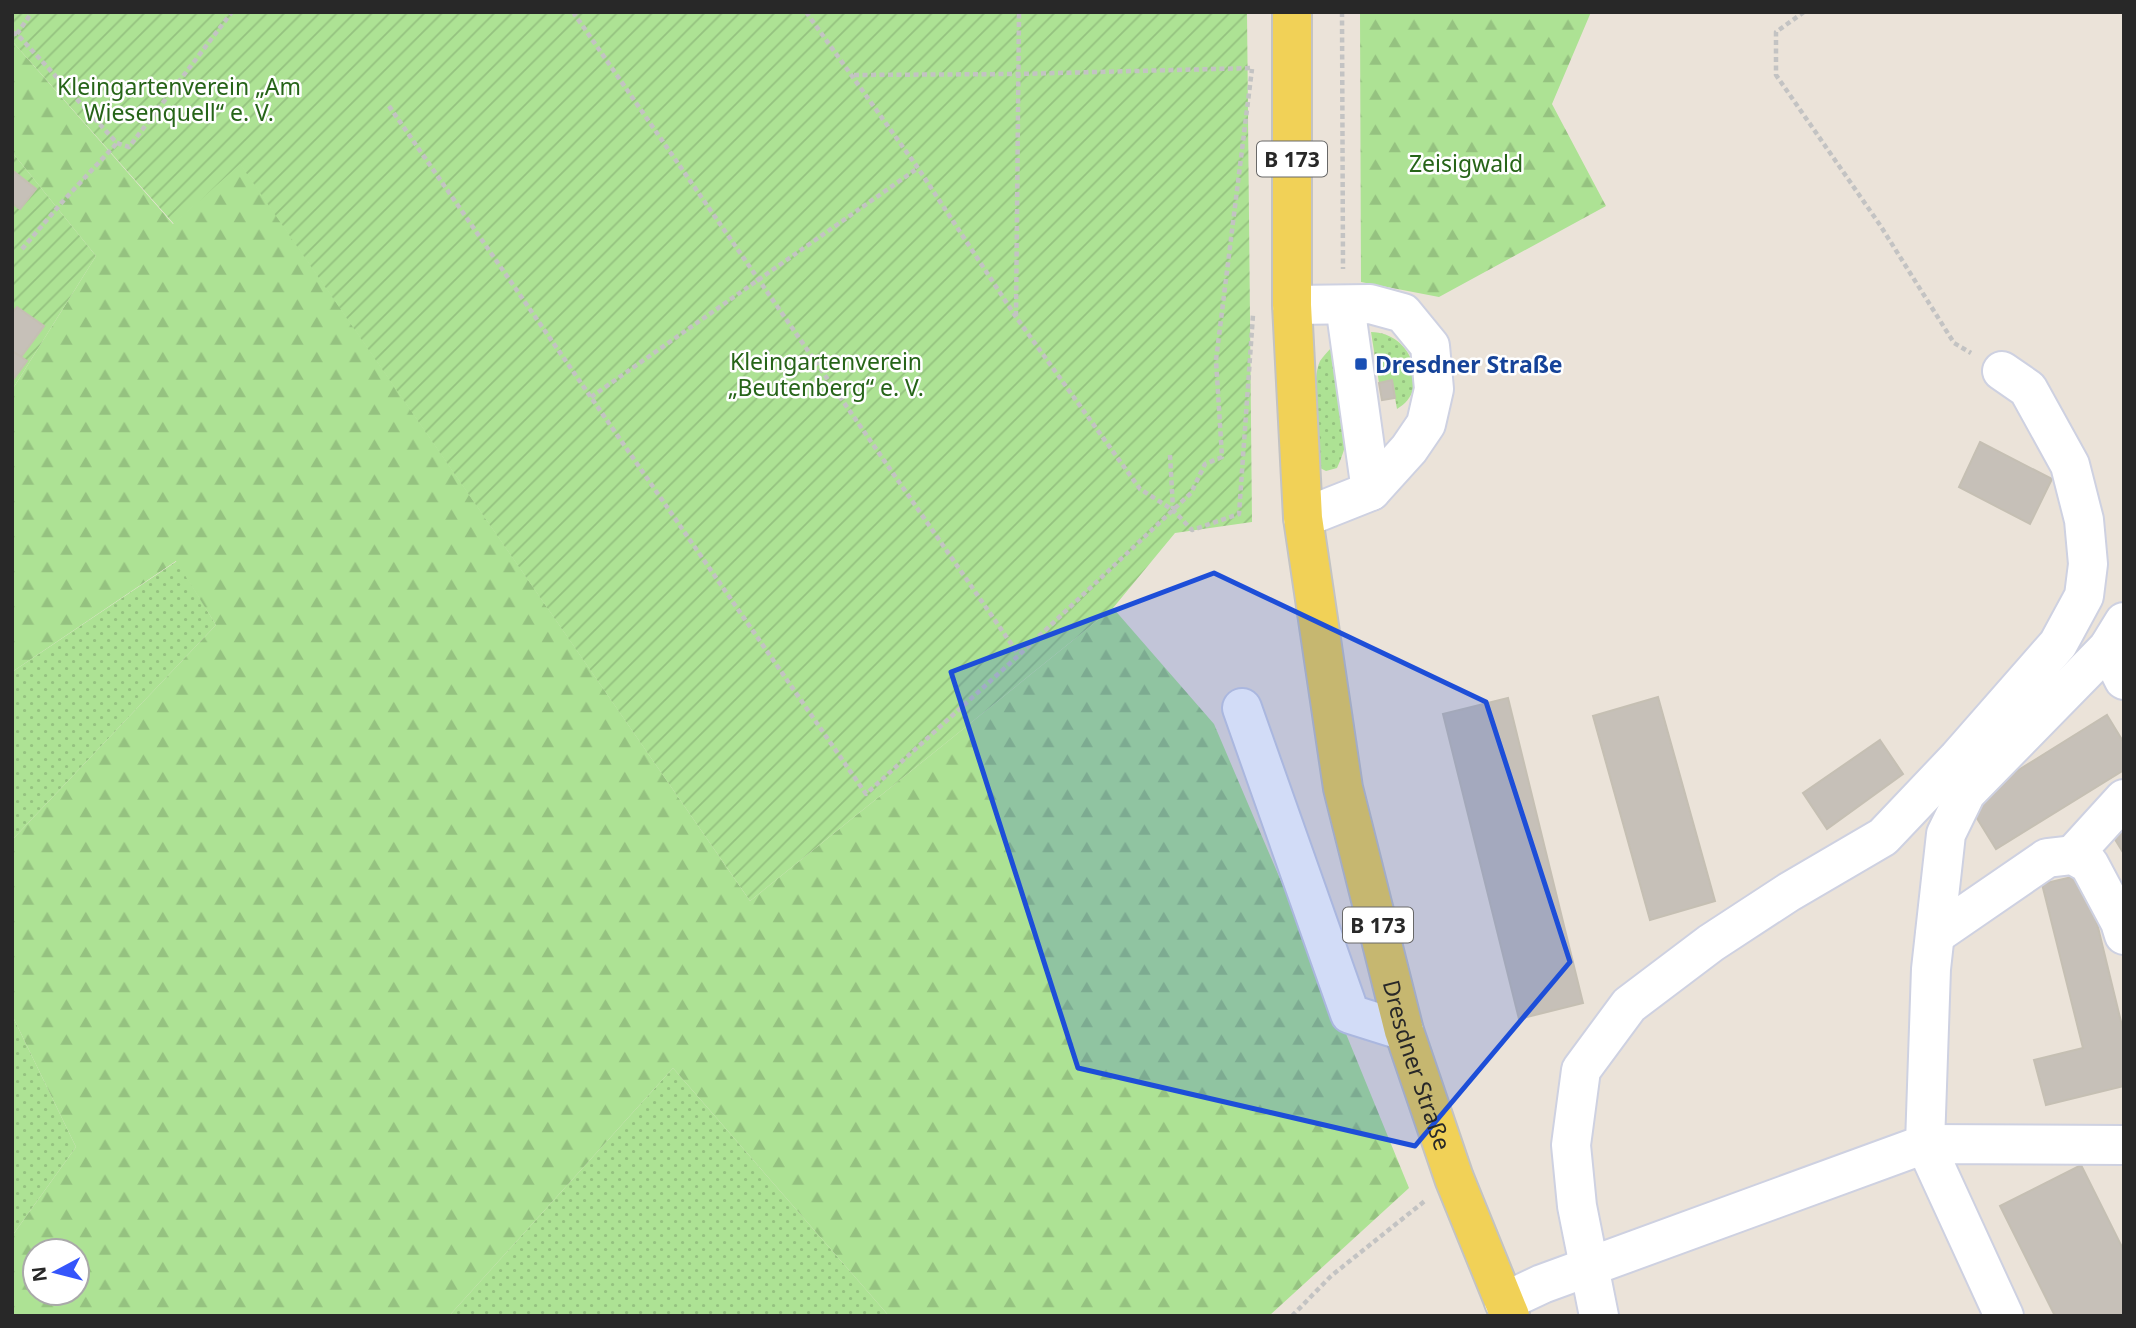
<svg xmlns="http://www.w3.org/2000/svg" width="2136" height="1328" viewBox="0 0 2136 1328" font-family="'Noto Sans',sans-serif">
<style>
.grass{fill:url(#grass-dots)}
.forest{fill:url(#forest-firs);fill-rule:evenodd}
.garden{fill:url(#garden-furrows)}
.building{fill:#c6c0b8;stroke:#c5bfb3;stroke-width:2}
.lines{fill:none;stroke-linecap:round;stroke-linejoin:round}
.minor-casing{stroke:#ced1e1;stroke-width:42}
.major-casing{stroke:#c3c3c3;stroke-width:42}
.path{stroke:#c3c3c3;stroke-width:4.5;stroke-dasharray:5 3.5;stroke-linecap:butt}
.minor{stroke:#fff;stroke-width:38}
.major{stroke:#f1d157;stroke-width:38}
.marked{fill:#1d4ed8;fill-opacity:0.2;stroke:#1d4ed8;stroke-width:5;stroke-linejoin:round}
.transit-dot{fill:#1a4fb4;stroke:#fff;stroke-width:2.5}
.labels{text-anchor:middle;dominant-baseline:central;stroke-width:5;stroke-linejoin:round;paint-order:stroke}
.shield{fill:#fff;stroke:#686868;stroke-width:2}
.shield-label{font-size:21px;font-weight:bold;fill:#282828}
.park-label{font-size:23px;fill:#266418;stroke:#fff}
.transit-label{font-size:23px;font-weight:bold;fill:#164399;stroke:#fff;text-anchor:start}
.street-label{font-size:23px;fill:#282828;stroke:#fff}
</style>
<defs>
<pattern id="grass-dots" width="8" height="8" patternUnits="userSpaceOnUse" patternTransform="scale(1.75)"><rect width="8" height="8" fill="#ade294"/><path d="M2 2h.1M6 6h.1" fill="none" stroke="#95c280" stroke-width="1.8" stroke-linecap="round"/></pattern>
<pattern id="forest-firs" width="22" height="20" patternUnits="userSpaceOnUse" patternTransform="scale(1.75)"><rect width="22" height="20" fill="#ade294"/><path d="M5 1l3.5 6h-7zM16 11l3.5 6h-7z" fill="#95c280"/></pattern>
<pattern id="garden-furrows" width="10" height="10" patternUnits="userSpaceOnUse" patternTransform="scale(1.75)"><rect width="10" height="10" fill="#ade294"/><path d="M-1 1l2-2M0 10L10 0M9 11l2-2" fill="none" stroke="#95c280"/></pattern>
</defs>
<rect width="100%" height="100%" fill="#ebe3d9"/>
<g class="grass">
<path d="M1371,332C1413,332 1432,390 1397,409L1392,381L1379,383Z"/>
<path d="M1331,348C1346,392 1358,424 1337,468L1326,471L1318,467C1316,446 1311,379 1320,361C1323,357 1327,352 1331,348Z"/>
<path d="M177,561L216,625L12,840V672Z"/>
<path d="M12,1015L76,1147L12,1236Z"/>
<path d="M673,1068L889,1316H449Z"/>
</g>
<g class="forest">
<path d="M1360,12H1591L1552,104L1606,206L1439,297L1361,282Z"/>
<path d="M12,41L173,224L240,163L750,901L1113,608L1214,724L1342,1024L1409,1188L1269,1316H889L673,1068L449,1316H12V1236L76,1147L12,1015V840L216,625L176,561L12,672V390L96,256L12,152ZM35,1251H77V1293H35Z"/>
</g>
<g class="garden">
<path d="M12,12H1247L1252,522L1175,533L1113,608L750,901L240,164L174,224L12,41Z"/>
<path d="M12,152L96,256L12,390Z"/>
</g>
<g class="building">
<path d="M12,170L36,189L20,209L12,203Z"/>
<path d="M17,307L44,326L21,357L12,351V313Z"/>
<path d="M12,351L27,361L12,381Z"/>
<path d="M1392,380L1395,398L1382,400L1379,383Z"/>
<path d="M1980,442L2052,479L2030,524L1959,487Z"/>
<path d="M1658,697L1715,901L1650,920L1593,716Z"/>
<path d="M1508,698L1583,1003L1519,1019L1443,714Z"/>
<path d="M2107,715L2124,743V770L1996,849L1967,802Z"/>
<path d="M1880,740L1903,774L1827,829L1803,793Z"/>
<path d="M2124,830V854L2113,836Z"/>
<path d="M2085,874L2124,1034V1086L2046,1105L2034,1060L2083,1048L2042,884Z"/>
<path d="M2081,1165L2124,1251V1316H2055L2000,1206Z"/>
</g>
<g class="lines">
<defs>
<g id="minor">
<path d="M1292,305L1370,304L1403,313L1430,346L1434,389L1426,424L1409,449L1371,491L1303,518"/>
<path d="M1345,305L1371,491"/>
<path d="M2108,648L2124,680"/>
<path d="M1242,708L1350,1014L1404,1031"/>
<path d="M2073,855L2124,799"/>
<path d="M1935,935L2047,858L2073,855L2089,864L2120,922L2124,935"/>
<path d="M1504,1302L1542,1284L1925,1144L1931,969L1946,834L1966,793L2108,648L2124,622"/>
<path d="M1599,1316L1577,1206L1571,1145L1581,1070L1629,1005L1711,943L1789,892L1883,837L1958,758L2058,644L2084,596L2088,564L2084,520L2070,465L2028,389L2002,371"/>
<path d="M2004,1316L1925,1144L2124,1145"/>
</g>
<g id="major">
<path id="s1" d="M1292,12V305L1303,518L1343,788L1404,1031L1454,1178L1510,1316"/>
</g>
</defs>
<use href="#minor" class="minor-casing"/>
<use href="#major" class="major-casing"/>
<g class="path">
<path d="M573,12L1019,655"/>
<path d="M806,12L918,168L1016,317L1140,489L1173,510L1192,530L1239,514L1253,315"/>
<path d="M1342,12L1343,269"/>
<path d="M1804,12L1776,32V75L1880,225L1954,343L1971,353"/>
<path d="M12,33L17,34L117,143L129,147L232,12"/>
<path d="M17,34L32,12"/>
<path d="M854,75L1018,74L1253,68"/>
<path d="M389,106L866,794L1019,655L1191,493L1205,464L1222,457L1216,360L1252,69"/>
<path d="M22,249L64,200L117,143"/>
<path d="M1016,316L1019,12"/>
<path d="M591,397L918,168"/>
<path d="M1170,455L1173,509"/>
<path d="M1292,1316L1331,1276L1426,1200"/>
</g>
<use href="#minor" class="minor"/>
<use href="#major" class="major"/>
</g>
<path class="marked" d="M1214,573L1486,702L1570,962L1415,1146L1078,1068L951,672Z"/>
<rect class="transit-dot" x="1354" y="357" width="14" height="14" rx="3.5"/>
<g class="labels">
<g class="shield">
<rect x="1257" y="141.5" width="70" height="35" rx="5"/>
<rect x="1343" y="907.5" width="70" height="35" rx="5"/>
</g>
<g class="shield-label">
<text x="1292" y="159">B 173</text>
<text x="1378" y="925">B 173</text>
</g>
<g class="park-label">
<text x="179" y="86">Kleingartenverein „Am<tspan x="179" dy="26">Wiesenquell“ e. V.</tspan></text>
<text x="1466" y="163">Zeisigwald</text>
<text x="826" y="361">Kleingartenverein<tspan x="826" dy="26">„Beutenberg“ e. V.</tspan></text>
</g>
<g class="transit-label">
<text x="1375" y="364">Dresdner Straße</text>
</g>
<g class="street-label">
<text stroke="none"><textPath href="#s1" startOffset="1066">Dresdner Straße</textPath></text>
</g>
</g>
<rect width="2136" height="1328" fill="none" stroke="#282828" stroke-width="28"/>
<g transform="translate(56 1272) rotate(263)"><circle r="33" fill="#ffffff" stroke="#a9a9a9" stroke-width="2"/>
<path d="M0-5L12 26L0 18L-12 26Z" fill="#3555fb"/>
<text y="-10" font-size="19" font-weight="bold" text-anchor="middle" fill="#282828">N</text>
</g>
</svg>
